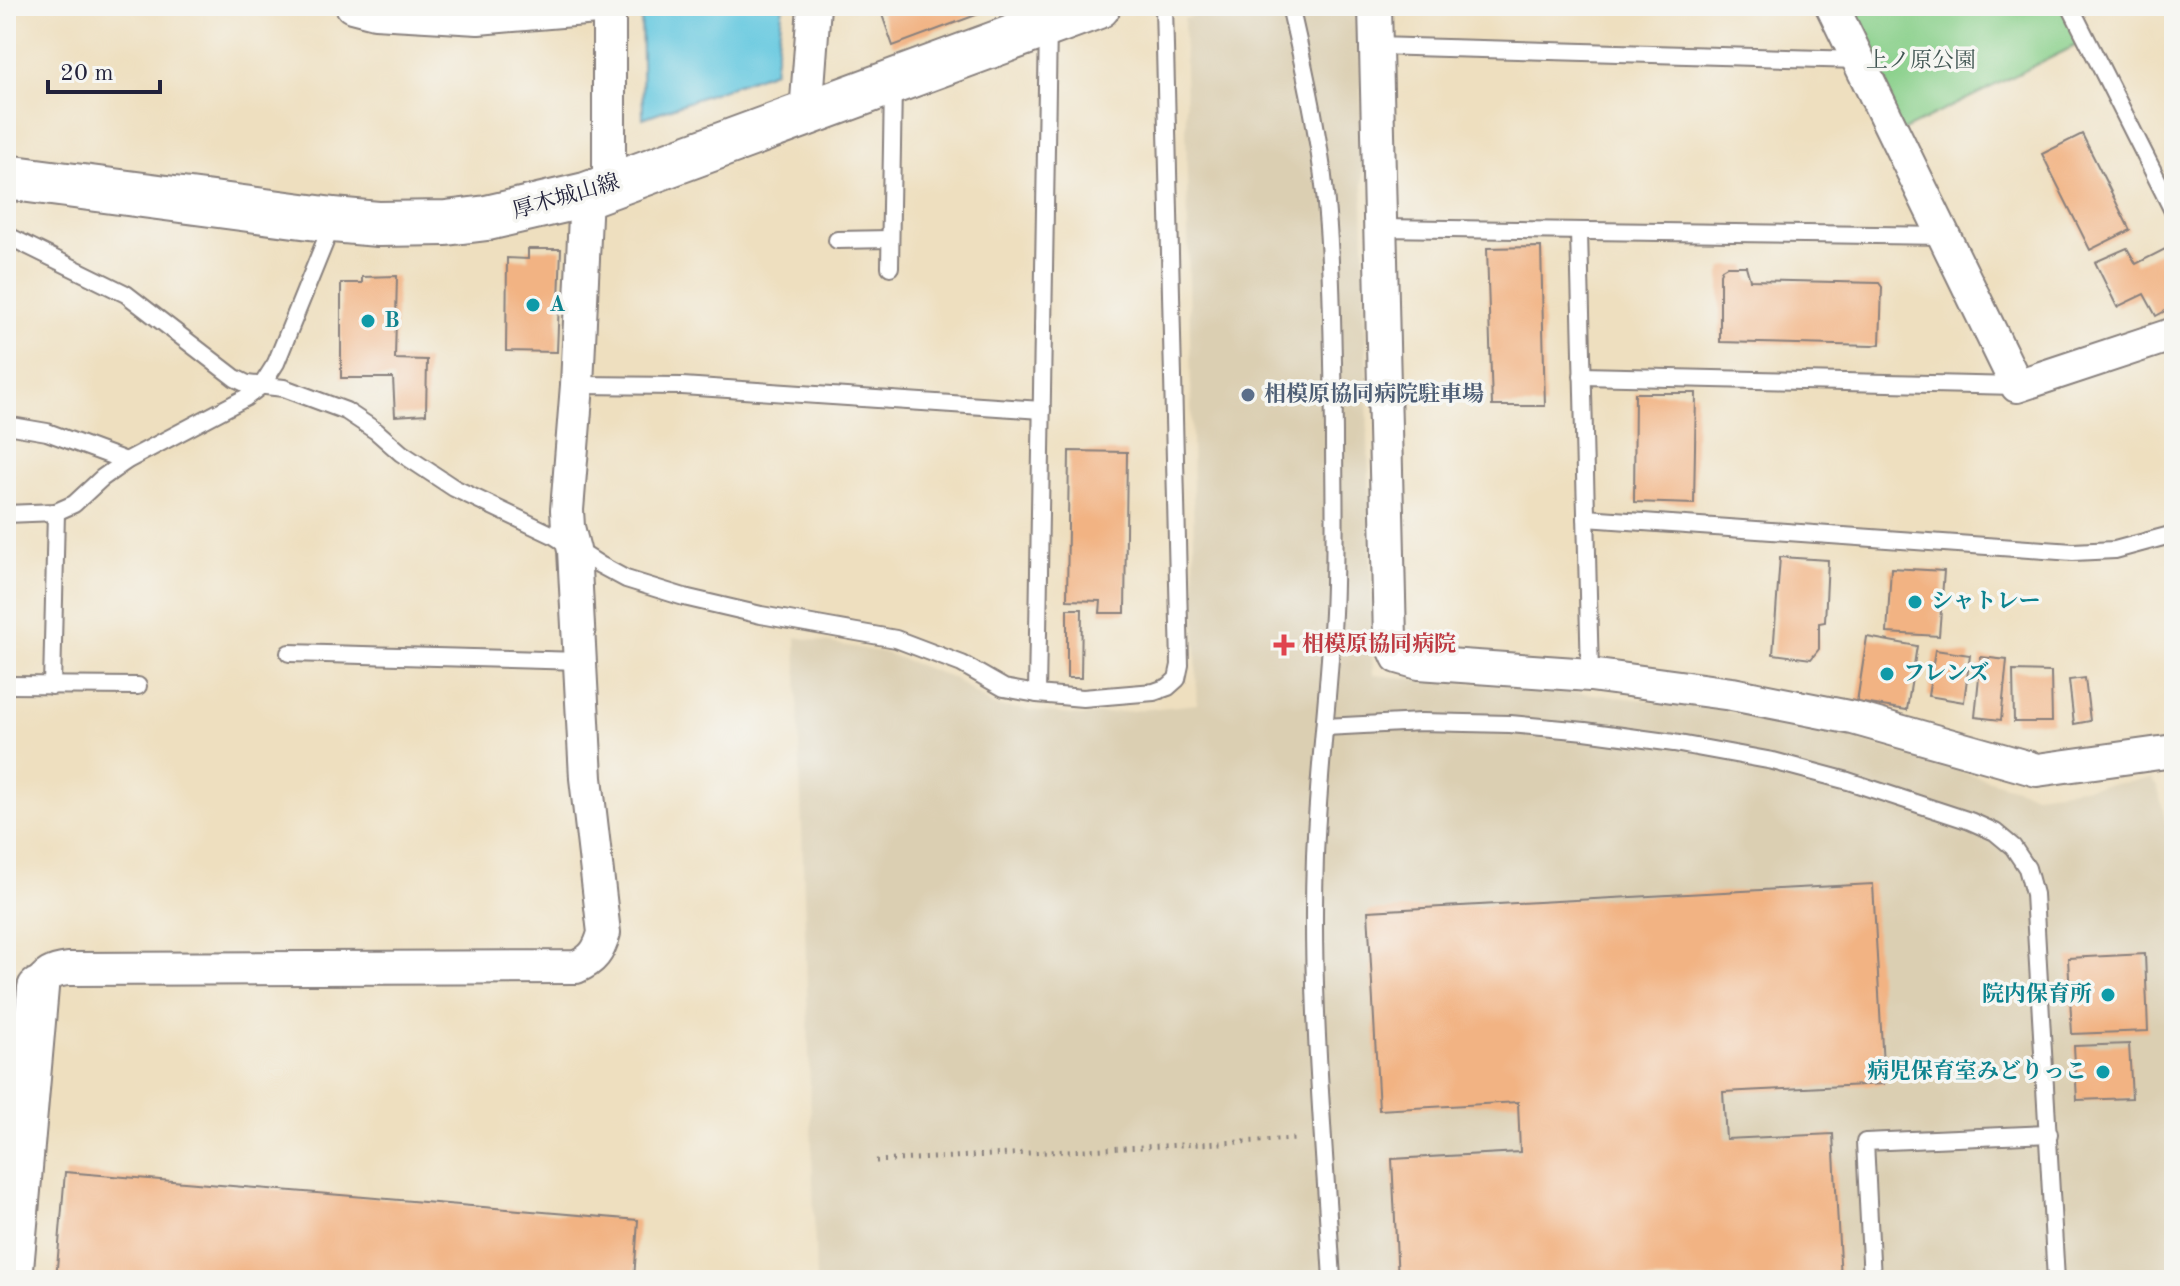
<svg xmlns="http://www.w3.org/2000/svg" width="2180" height="1286" viewBox="0 0 2180 1286" font-family="'Old Standard TT','Noto Serif JP',serif">
<style>
.built{fill:#dbcfb2}
.green{fill:#8ad08b;stroke:#567963;stroke-width:2}
.water{fill:#62c7df;stroke:#42748d;stroke-width:2}
.building{fill:#f2b383}
.lines{fill:none;stroke-linecap:round;stroke-linejoin:round}
.service-casing{stroke:#88807d;stroke-width:20}
.minor-casing{stroke:#88807d;stroke-width:36}
.tertiary-casing{stroke:#88807d;stroke-width:44}
.secondary-casing{stroke:#88807d;stroke-width:48}
.path{stroke:#88807d;stroke-width:5;stroke-dasharray:2 6;stroke-linecap:butt}
.service{stroke:#fff;stroke-width:16}
.minor{stroke:#fff;stroke-width:32}
.tertiary{stroke:#fff;stroke-width:40}
.secondary{stroke:#fff;stroke-width:44}
.culture-dot{fill:#0f9aa8;stroke:#f6f6f2;stroke-width:3}
.service-dot{fill:#5c6f8a;stroke:#f6f6f2;stroke-width:3}
.health-dot{fill:#e0444e;stroke:#f6f6f2;stroke-width:3}
.labels{text-anchor:middle;dominant-baseline:central;stroke-width:7;stroke-linejoin:round;paint-order:stroke}
.park-label{font-size:22px;fill:#415653;stroke:#f6f6f2}
.street-label{font-size:22px;fill:#22223b;stroke:#f6f6f2}
.culture-label{font-size:22px;font-weight:bold;fill:#0d838f;stroke:#f6f6f2;text-anchor:start}
.service-label{font-size:22px;font-weight:bold;fill:#4e5e75;stroke:#f6f6f2;text-anchor:start}
.health-label{font-size:22px;font-weight:bold;fill:#be3a42;stroke:#f6f6f2;text-anchor:start}
</style>
<rect width="100%" height="100%" fill="#f6f6f2"/>
<filter id="ink" filterUnits="userSpaceOnUse"><feTurbulence type="fractalNoise" baseFrequency=".0125" numOctaves="2"/><feDisplacementMap in="SourceGraphic" scale="16" xChannelSelector="R" yChannelSelector="G"/><feConvolveMatrix kernelMatrix="1 2 1 2 8 2 1 2 1" color-interpolation-filters="sRGB"/></filter>
<filter id="wash" filterUnits="userSpaceOnUse"><feTurbulence type="fractalNoise" baseFrequency=".006" numOctaves="4" result="noise"/><feDisplacementMap in="SourceGraphic" scale="32" xChannelSelector="R" yChannelSelector="G"/><feGaussianBlur stdDeviation="1.8" result="paint"/><feColorMatrix in="noise" values="0 0 0 0 0 0 0 0 0 0 0 0 0 0 0 0 0 1.4 0 .05"/><feComposite in="paint" operator="in"/></filter>
<g filter="url(#wash)">
<rect width="100%" height="100%" fill="#eedfbf"/>
<path class="built" d="M1226,6H1359L1373,675L1594,694L1724,710L1843,735L2035,794L2151,779L2158,788L2174,859V1280H816L796,637L886,653L953,678L993,706L1081,716L1197,704L1184,19Z"/>
<path class="green" d="M1832,6H2070L2087,40L1896,134Z"/>
<path class="water" d="M641,6H783L774,71L643,118Z"/>
<g id="blocks">
<g class="building">
<path d="M879,6H1000L893,46Z"/>
<path d="M2082,134L2130,230L2090,250L2042,154Z"/>
<path d="M1541,247L1545,406H1492L1487,248Z"/>
<path d="M2127,248L2136,264L2165,249L2174,268V306L2156,316L2144,294L2117,307L2095,262Z"/>
<path d="M528,249H561L557,352L506,351L507,258L528,259Z"/>
<path d="M1727,266H1746L1750,280L1879,283L1882,287L1880,344L1873,346L1720,342V274L1722,269Z"/>
<path d="M397,276L395,359L427,360L426,414L395,416L393,378H341V283H362V277Z"/>
<path d="M1635,393H1696L1694,504L1634,502Z"/>
<path d="M1069,451L1127,452L1125,613H1100L1101,601L1067,600Z"/>
<path d="M1780,557L1828,560L1825,622L1819,623V649L1811,659L1773,654Z"/>
<path d="M1891,568L1944,571L1939,636L1887,633Z"/>
<path d="M1067,609H1082L1081,678H1067Z"/>
<path d="M1867,637L1917,646L1907,710L1857,702Z"/>
<path d="M1935,650L1970,655L1964,702L1928,696Z"/>
<path d="M1981,657L2007,660L2001,720L1975,717Z"/>
<path d="M2013,671L2051,672L2052,722H2014Z"/>
<path d="M2085,678L2090,721L2074,724L2069,680Z"/>
<path d="M1873,884L1884,1084L1723,1092L1726,1139L1833,1134L1841,1280H1398L1392,1159L1520,1152L1518,1102L1379,1110L1368,911Z"/>
<path d="M2145,954L2148,1031L2072,1034L2068,958Z"/>
<path d="M2129,1044L2132,1098L2077,1100L2074,1046Z"/>
<path d="M65,1172L638,1220L634,1280H56Z"/>
</g>
</g>
</g>
<g filter="url(#ink)">
<use href="#blocks" fill-opacity="0" stroke="#88807d" stroke-width="2"/>
<g class="lines">
<defs>
<g id="service">
<path d="M1290,6C1307,79 1323,153 1328,227C1333,296 1333,365 1334,433C1334,493 1336,553 1333,613C1329,694 1318,775 1315,856C1310,998 1324,1139 1332,1280"/>
<path d="M2070,6L2174,213"/>
<path d="M1376,46L1859,60"/>
<path d="M1380,228L1946,236"/>
<path d="M1579,232L1590,675"/>
<path d="M6,235L126,294L235,378L247,384L284,388L346,411L376,431L401,453L454,488L553,535L600,565L626,579L684,597L761,615L896,639L962,664L1004,688L1037,694L1083,698L1154,692L1168,687L1177,679L1180,665L1164,6"/>
<path d="M837,240L890,239"/>
<path d="M890,267L893,85"/>
<path d="M1582,376L2017,386"/>
<path d="M577,385L682,386L1042,410"/>
<path d="M6,425L47,432L126,461"/>
<path d="M6,514L56,512L74,504L102,478L126,461L245,398L262,385L276,363L333,222"/>
<path d="M1586,518L2073,552L2115,550L2174,534"/>
<path d="M289,653L581,661"/>
<path d="M6,685L138,686"/>
<path d="M52,686L56,512"/>
<path d="M1037,694L1048,26"/>
<path d="M1325,727L1421,722L1510,724L1585,731L1674,743L1773,761L1848,781L1970,821L1995,832L2013,847L2027,868L2034,894L2056,1280"/>
<path d="M1872,1280L1865,1142L2049,1134"/>
</g>
<g id="minor">
<path d="M352,6L375,12L478,18L609,7"/>
<path d="M1375,6L1390,639L1398,657L1419,663L1590,675L1732,694L1853,718L2037,770L2174,751"/>
<path d="M1832,6L2017,386L2174,334"/>
<path d="M806,114L814,6"/>
<path d="M609,187V6"/>
<path d="M38,988C45,974 53,971 68,969L576,967C593,960 599,951 604,933L586,778L574,550L568,527L567,510L577,385L586,195"/>
</g>
<path id="tertiary" d="M12,1280L38,988"/>
<path id="secondary" d="M6,177L333,220L378,224L446,223L487,218L586,195L1098,6"/>
</defs>
<use href="#service" class="service-casing"/>
<use href="#minor" class="minor-casing"/>
<use href="#tertiary" class="tertiary-casing"/>
<use href="#secondary" class="secondary-casing"/>
<path class="path" d="M876,1161L1296,1139"/>
<use href="#service" class="service"/>
<use href="#minor" class="minor"/>
<use href="#tertiary" class="tertiary"/>
<use href="#secondary" class="secondary"/>
</g>
</g>
<g class="culture-dot">
<circle cx="533" cy="305" r="8"/>
<circle cx="368" cy="321" r="8"/>
<circle cx="1915" cy="602" r="8"/>
<circle cx="1887" cy="674" r="8"/>
<circle cx="2108" cy="995" r="8"/>
<circle cx="2103" cy="1072" r="8"/>
</g>
<circle class="service-dot" cx="1248" cy="395" r="8"/>
<path class="health-dot" d="M1280 633h8v8h8v8h-8v8h-8v-8h-8v-8h8z"/>
<g class="labels">
<g class="park-label">
<text x="1921" y="61">上ノ原公園</text>
</g>
<g class="street-label">
<text transform="translate(566 197) rotate(-16)">厚木城山線</text>
</g>
<g class="culture-label">
<text x="549" y="305">A</text>
<text x="384" y="321">B</text>
<text x="1931" y="602">シャトレー</text>
<text x="1903" y="674">フレンズ</text>
<text x="2092" y="995" text-anchor="end">院内保育所</text>
<text x="2087" y="1072" text-anchor="end">病児保育室みどりっこ</text>
</g>
<g class="service-label">
<text x="1264" y="395">相模原協同病院駐車場</text>
</g>
<g class="health-label">
<text x="1302" y="645">相模原協同病院</text>
</g>
</g>
<rect width="2180" height="1286" fill="none" stroke="#f6f6f2" stroke-width="32"/>
<path d="M48 80v12h112v-12" fill="none" stroke="#22223b" stroke-width="4"/>
<text x="60" y="80" font-size="24" fill="#22223b" stroke="#f6f6f2" stroke-width="6" paint-order="stroke">20 m</text>
</svg>
